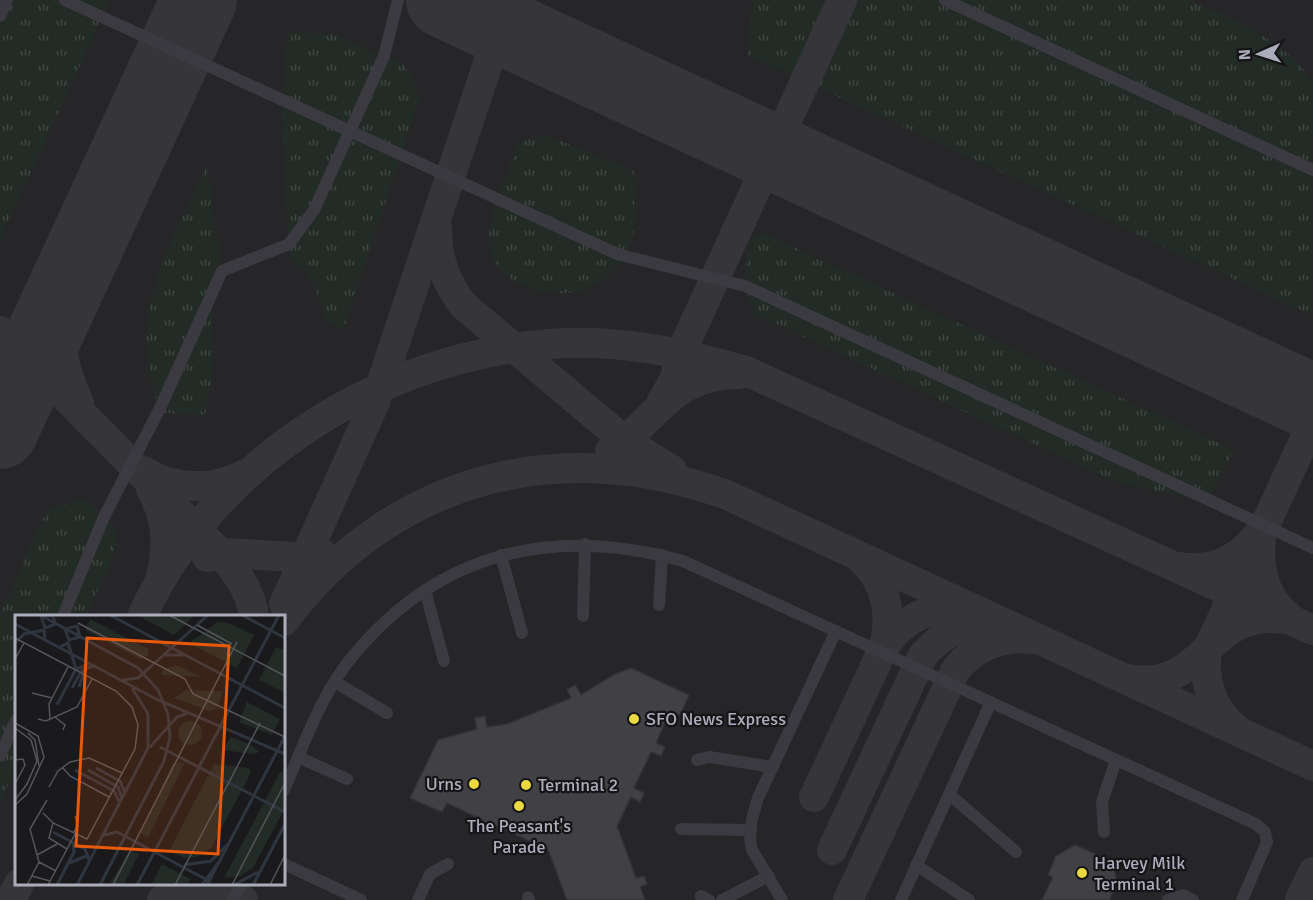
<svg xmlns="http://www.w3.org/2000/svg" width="1313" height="900" viewBox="0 0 1313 900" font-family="Signika,sans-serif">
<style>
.built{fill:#262528;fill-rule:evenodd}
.grass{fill:url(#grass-tufts)}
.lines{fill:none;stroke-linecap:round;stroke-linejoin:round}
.taxiway{stroke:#36363a;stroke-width:30}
.runway{stroke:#36363a;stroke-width:76}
.building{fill:#414145;stroke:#343337;stroke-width:1.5}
.minor{stroke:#3b3a40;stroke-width:12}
.poi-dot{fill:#ecd940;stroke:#151416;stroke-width:2}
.labels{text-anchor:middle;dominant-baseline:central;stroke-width:4.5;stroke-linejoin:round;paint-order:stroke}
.poi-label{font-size:18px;fill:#acadba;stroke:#151416;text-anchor:start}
.inset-river{fill:none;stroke:#2f353f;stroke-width:3}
.inset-road{fill:none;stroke:#54545b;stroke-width:1.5}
.view{fill:#e8590c;fill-opacity:0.15;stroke:#e8590c;stroke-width:3}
.inset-edge{fill:none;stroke:#acadba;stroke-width:3}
</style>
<defs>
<pattern id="grass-tufts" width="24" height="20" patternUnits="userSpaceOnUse" patternTransform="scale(1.5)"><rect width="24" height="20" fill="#232b26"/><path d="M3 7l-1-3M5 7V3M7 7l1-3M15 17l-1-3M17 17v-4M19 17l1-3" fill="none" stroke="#404743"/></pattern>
</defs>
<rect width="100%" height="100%" fill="#1a191b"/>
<path class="built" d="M0,0H1313V900H0ZM16,616H284V884H16Z"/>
<g class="grass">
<path d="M0,0H110L0,240Z"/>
<path d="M752,0H1189C1234,20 1285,40 1313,82L1312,315L748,55Z"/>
<path d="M288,32L332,34L403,64L415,83L419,100L344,329L329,324L308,272L290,258C285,183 276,107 288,32Z"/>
<path d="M546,135L634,171C633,191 637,222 632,240C627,259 606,283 587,289C553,301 498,287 489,247C484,221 510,167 519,142Z"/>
<path d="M207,165L222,271L211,293L214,364L205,415L161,413C123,312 167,254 207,165Z"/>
<path d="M763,233L1234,450L1208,503L1116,482L755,314L744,283L748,239Z"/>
<path d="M85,499L117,531L112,560L86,616H16V767L0,802V615L47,510Z"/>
</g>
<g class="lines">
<g class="taxiway">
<path d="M437,228C437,258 445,281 463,305L625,441L672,470"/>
<path d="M73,274C59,328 55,351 79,403"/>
<path d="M0,331L221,554C237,572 251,592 254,616"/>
<path d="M660,405L675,378L681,353L842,0"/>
<path d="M610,451C660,418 669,375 739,374"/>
<path d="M144,471C174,491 215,491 247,473"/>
<path d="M151,489C167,518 169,544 161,576"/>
<path d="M207,557L229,553L292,557L322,554"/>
<path d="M860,558C887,582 893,616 883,649"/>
<path d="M1180,567C1214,573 1242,557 1262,530C1257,563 1261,595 1289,617"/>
<path d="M284,604L376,400L509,0"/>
<path d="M142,616C221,447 411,338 595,343C647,345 696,357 746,371L1313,630"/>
<path d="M284,621C391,477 560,434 727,495L1313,766"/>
<path d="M1128,679C1207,693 1206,607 1285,619"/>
<path d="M1235,728C1212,709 1201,678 1208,649L1313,421"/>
<path d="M814,797L883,649C901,619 933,603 967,609"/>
<path d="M832,850L923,655C943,633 970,618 1001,624"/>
<path d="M11,900L19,884"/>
<path d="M162,900C188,885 216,887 243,900"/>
<path d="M848,900L956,669C977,645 1002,636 1035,639"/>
<path d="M1300,900L1313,872"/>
</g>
<g class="runway">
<path d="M444,0L1313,402"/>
<path d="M0,431L199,0"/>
</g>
</g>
<g class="building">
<path d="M631,668L689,695L680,715L670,711L656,743L665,747L661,756L651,752L634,788L644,793L640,802L631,797L617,826L636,878L644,876L647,884L640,887L645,900H567L548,849L492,824L488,833L479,828L483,820L447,803L442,812L410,798L438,740L477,729L475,718L485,716L487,727L507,724L571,698L567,690L575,685L581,695L613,675Z"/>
<path d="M1075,845L1113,862L1117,885L1109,900H1042L1053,877L1048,875L1056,856Z"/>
</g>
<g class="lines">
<g class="minor">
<path d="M65,0L617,254L745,286L1313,548"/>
<path d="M945,0L1313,170"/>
<path d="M0,16L7,0"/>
<path d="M501,555L522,633"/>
<path d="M425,590L444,661"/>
<path d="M659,605L662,555"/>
<path d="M63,616L104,517L160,408L222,271L289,244L314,210L384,56L398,0"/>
<path d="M583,616L585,544"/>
<path d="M335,682L387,713"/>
<path d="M0,756L16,720"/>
<path d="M298,757L347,779"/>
<path d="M697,760L709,757L773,767"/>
<path d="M284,790C304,745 320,696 352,657C439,551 554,525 683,561L1256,824L1265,832L1267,842L1242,900"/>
<path d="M949,794L1016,852"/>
<path d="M681,829L751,830"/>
<path d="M1104,832L1102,802L1116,760"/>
<path d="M284,864L361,900"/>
<path d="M916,865L969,900"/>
<path d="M701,896L709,900"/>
<path d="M528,897L529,900"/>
<path d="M233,900L241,884"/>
<path d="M418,900L430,874L448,864"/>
<path d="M722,900L769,876"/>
<path d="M782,900L752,850C747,833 753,814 758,798L836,631"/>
<path d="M901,900L991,702"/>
<path d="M1168,900L1183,895L1193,900"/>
</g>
</g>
<g class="poi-dot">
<circle cx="634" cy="719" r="6"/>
<circle cx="474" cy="784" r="6"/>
<circle cx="526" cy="785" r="6"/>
<circle cx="519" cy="806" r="6"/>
<circle cx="1082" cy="873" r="6"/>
</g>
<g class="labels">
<g class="poi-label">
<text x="646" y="719">SFO News Express</text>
<text x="462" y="784" text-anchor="end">Urns</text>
<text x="538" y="785">Terminal 2</text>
<text x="519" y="826" text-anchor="middle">The Peasant's<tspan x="519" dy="21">Parade</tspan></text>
<text x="1094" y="863">Harvey Milk<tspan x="1094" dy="21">Terminal 1</tspan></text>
</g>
</g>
<g transform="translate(15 615)">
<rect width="270" height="270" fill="#1a191b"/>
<path d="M122,0H180L159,20ZM75,4L133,34L134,40L125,44L70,15ZM203,7L214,8L239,20L222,53L174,28ZM261,32L270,36V78L244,65ZM161,51L167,52L186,62L147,60L148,53ZM171,75L207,76L206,83L201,94L195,96L159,83ZM232,87L265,104L257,120L224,107ZM163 118a12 12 0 1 1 24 0a12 12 0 1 1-24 0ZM216,122L234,129L245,137L238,139L207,135ZM170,147L133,223L125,218L158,148ZM199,149L234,153L236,158L196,233L182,242L169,243L154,236ZM265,157L270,158V193L238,253L226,261L209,263ZM115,235L124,239L108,270H94ZM147,249L176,264L172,270H136Z" fill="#232b26"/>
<path class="inset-river" d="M25,0L123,53L143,75L153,99L155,122L149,146L85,270M35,0L26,1L30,13L41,9L37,0M95,0L270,93M227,0L270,23M0,9L143,85L270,139M62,11L65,22L54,25L50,14ZM0,28L9,19L29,15L30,25M45,32L53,28L61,54M150,40H170M108,65L123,63L193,0M64,72L71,51M57,73L67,55L78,51M42,90L61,54L73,49M135,132L162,102L173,98M145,132L270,197M81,153L105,166L110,178M60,155L99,176L105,188M73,155L103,172L107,184M38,217L70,234L74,245M89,220L102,217L196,267M54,248L74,240M169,250L196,246L213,229M42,270L59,237L58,228M62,270L133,133V99L117,73M122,270L264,0M187,270L203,248M192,270L270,121M219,270L243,257M238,270L270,209"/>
<path class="inset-road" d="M154,0L270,61M63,8L170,64L178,79L270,122M182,10L217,29M0,23L101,76L117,92L123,110L120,134L72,224L38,208L28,198M0,44L9,28M17,78L37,83M40,102L50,110L48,115M23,104L31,106L62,92L77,64M35,104L34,89L53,52M0,108L23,121L29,142L12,179L0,190M0,113L16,125L22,146L12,169L0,185M13,118L20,125L24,151M0,145L8,144L10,150L0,169M48,153L55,161L94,182M34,172L43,156L55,147L74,143L107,158M38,208L34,223L52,234M58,218L63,211L60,201M0,237V257M22,240L42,229M24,247L41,256M17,261L35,266M12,270L24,247L15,214L32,185M33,270L60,219M98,270L222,27M160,270L245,108M217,270L270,168M255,270L270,240"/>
<path class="view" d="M72,23L214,31L203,239L61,231Z"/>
<rect width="270" height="270" class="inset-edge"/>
</g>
<g transform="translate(1259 54) rotate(267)" stroke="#151416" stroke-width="4.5" paint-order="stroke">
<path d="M0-4.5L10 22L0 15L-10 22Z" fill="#acadba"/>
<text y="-9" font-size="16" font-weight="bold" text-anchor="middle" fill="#acadba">N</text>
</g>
</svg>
